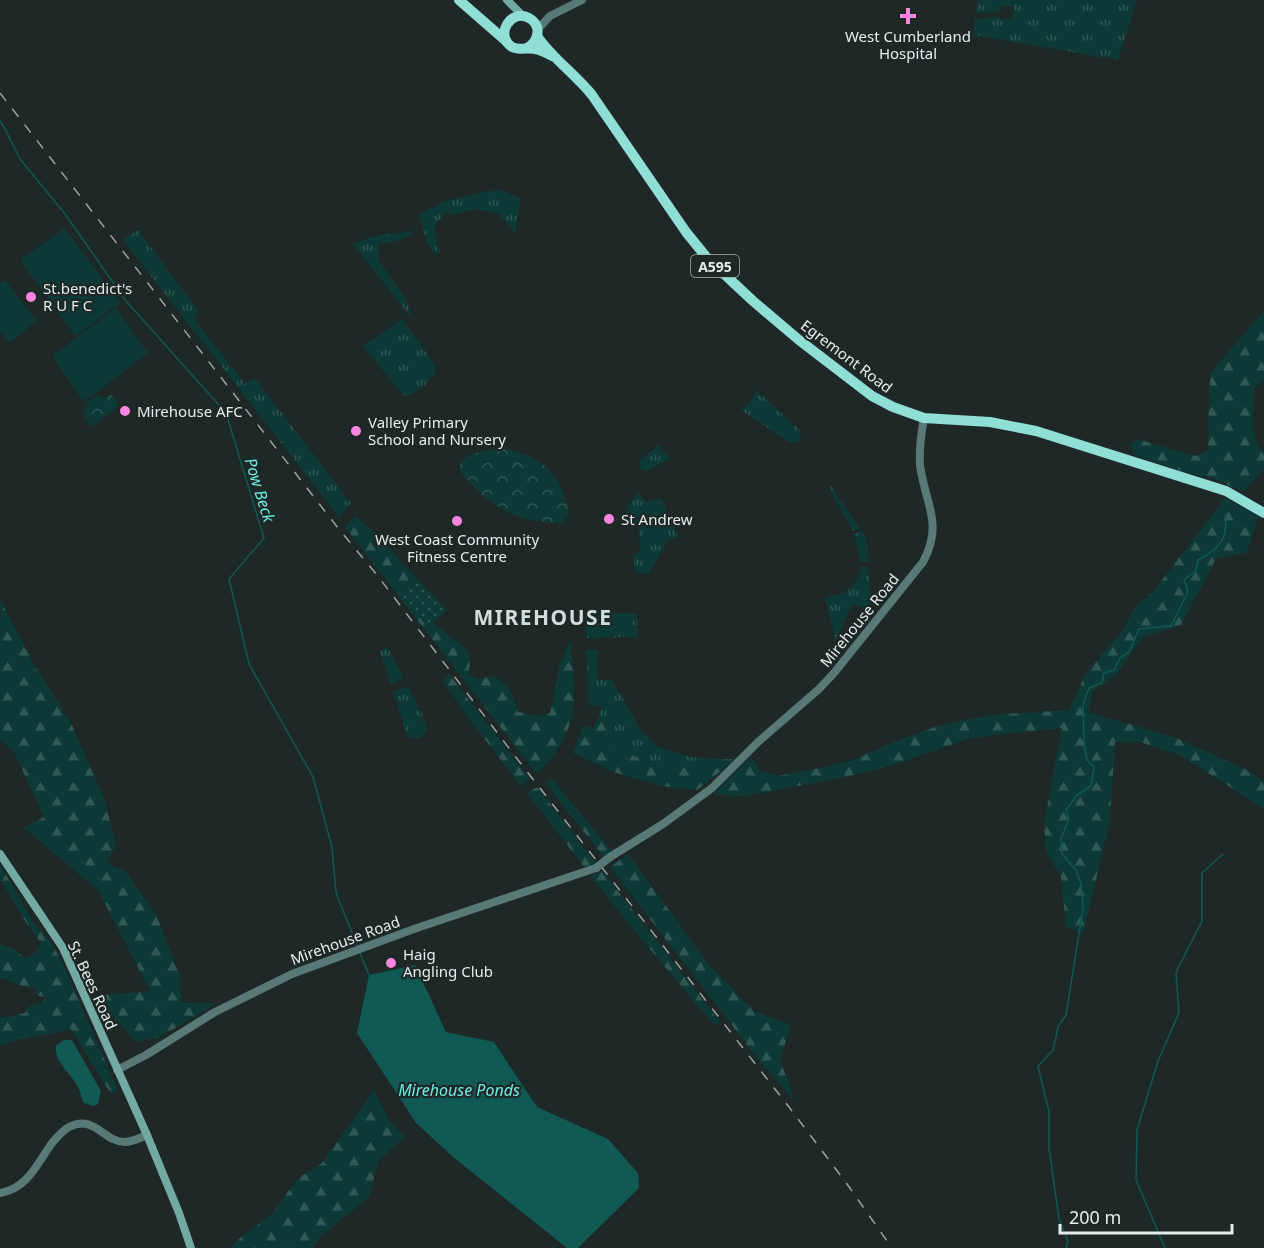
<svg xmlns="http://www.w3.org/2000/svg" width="1264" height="1248" viewBox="0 0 1264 1248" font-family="'Noto Sans',sans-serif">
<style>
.grass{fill:url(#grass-tufts)}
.forest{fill:url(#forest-firs)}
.park{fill:url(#park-crowns)}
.garden{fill:url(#garden-dots)}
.pitch{fill:#0d3a36}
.water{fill:#105954}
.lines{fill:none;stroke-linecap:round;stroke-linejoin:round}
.stream{stroke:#105954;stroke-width:1.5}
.tertiary{stroke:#587975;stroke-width:8}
.secondary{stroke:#73a9a3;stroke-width:8}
.trunk{stroke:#90dfd6;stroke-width:10}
.rail{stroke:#9ba4a3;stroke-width:1.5;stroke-dasharray:10 10;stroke-linecap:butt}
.tertiary-bridge{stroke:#587975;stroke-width:8}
.poi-dot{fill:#fe85e0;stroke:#1e2827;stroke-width:2}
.labels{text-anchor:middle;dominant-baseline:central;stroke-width:4.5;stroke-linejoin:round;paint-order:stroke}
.shield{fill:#1e2827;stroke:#a9b1b0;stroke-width:1.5}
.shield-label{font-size:14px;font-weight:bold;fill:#e5eceb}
.poi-label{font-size:15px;fill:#e5eceb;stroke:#1e2827;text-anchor:start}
.street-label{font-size:15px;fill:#e5eceb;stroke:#1e2827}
.water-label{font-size:16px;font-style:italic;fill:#6cece1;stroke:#1e2827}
.district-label{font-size:21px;font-weight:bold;letter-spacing:1.5px;fill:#d1dedc;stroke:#1e2827}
</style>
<defs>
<pattern id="grass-tufts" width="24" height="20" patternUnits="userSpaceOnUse" patternTransform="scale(1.5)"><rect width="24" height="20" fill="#0d3a36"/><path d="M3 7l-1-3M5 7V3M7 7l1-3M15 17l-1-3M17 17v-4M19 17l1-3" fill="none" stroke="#305753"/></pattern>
<pattern id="forest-firs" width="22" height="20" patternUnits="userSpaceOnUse" patternTransform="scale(1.5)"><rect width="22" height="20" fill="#0d3a36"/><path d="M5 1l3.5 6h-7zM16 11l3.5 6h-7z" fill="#305753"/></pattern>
<pattern id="park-crowns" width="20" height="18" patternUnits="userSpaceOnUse" patternTransform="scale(1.5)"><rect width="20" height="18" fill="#0d3a36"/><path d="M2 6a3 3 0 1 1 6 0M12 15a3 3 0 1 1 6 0" fill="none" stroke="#305753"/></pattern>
<pattern id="garden-dots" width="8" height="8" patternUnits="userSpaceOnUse" patternTransform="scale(1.5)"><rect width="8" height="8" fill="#0d3a36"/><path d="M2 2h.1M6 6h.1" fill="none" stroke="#305753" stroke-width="1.8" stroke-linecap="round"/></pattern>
</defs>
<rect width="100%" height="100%" fill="#1e2827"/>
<g class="grass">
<path d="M978,0H1137L1118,60L974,35L975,19L1000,17V18L1012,20L1014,7L1002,5L1000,11L976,14Z"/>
<path d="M502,190L521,199L515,233L499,214L475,209L454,215L445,212L434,228L438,248L441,252L435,255L427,242L419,215L443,202L478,193Z"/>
<path d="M138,230L198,310L195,320L245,384L254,377L351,503L339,517L123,240Z"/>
<path d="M412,231L414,234L390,243L378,244L379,261L406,299L412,319L353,244L375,236Z"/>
<path d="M402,319L434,363L435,373C427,384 418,394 404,396L363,346Z"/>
<path d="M756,390L800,430L801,438L797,442H789L741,410L750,403Z"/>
<path d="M658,445L670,459L646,471L642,470L640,466V461Z"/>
<path d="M831,486L860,529L853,531L830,490Z"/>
<path d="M638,493L646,502L661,498L678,537L667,541L649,574L635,572L633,555L640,552L639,522H627V507Z"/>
<path d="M862,531L866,539L869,562L861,563L854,534Z"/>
<path d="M861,567H868L871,603L866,609L852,604L836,640L825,598C847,592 855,591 861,567Z"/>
<path d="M600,612L637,614L638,637L587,638L585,614Z"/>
<path d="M388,647L403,678L391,685L380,651Z"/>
<path d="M586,650H597L598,680H612L641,730L658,747L691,757L718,759H735L725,768L698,770L653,763L616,749L599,716L602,707L589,705Z"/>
<path d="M408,686L424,719L427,729L423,736L416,739L407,736L393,692Z"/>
</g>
<g class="forest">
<path d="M1264,311V379L1255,388L1252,427L1258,446L1264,453V469L1250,485L1243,491L1214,479L1184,472L1135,455L1130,445L1138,439L1163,447L1196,456L1208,451L1209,395L1211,372Z"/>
<path d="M1225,498L1258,516L1247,552L1216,559L1181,625L1143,637L1115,676L1093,690L1088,712L1174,737L1245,769L1264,781V809L1180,755L1140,742H1115L1110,821L1083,934L1066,926L1061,877L1046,851L1044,824L1062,728L970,738L897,764L850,776L746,796L713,795L751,757L760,771L777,776L830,766L853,760L899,740L938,726L991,715L1069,710L1086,673L1122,631L1136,606L1152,593Z"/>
<path d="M355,516L376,534L415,577L397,593L429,627L433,623L466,649L471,660L468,673L478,679L493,676C511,685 512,694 518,712L543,717L550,713L560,665L570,641C577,696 580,733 537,774L345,527Z"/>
<path d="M0,599L33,663L71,723L105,801L116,846L106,862L126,872L156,914L179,974L182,1003H217L160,1037L136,1042L95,996L150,991L98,890L24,828L44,817L14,752L0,740Z"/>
<path d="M449,674L530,779L521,786L467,716L443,681Z"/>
<path d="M599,716L616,749L653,763L698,770L725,768L697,790L662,786L613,772L573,753L583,726L593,728Z"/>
<path d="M551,778L612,851L604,857L545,783Z"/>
<path d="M537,787L596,863L585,868L527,793Z"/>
<path d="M628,854L710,966L754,1011L791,1025L780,1060L795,1101L762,1064L610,867Z"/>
<path d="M0,865L34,923L52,944L66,970L118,1091L111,1094L71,1029L46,1035L25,1038L0,1045V1017H7L25,1013C31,999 39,1010 46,997L39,996L36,993V988C21,989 14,980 0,978V943L4,946L10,947L27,959C29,956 31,956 34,953C38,950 38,946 42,944L27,924L0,879Z"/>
<path d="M602,871L720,1022L714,1025L628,923L591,876Z"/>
<path d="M374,1090L389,1120L405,1137L379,1160L369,1197L319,1238L313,1248H230L240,1238L273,1213L297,1179L322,1163Z"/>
</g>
<g class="park">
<path d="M111,394L119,405L93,427L84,417L83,411L88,406L86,403L97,395L103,399Z"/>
<path d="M507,449C518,452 529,455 539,461C556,472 566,495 569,514L563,523C555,524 547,522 539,521C503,516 482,498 459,470C459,450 492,450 507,449Z"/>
</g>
<path class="garden" d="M415,577L447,610L429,627L397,594Z"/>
<g class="pitch">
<path d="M65,228L120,303L75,336L20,260Z"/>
<path d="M5,280L37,321L9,343L0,332V284Z"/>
<path d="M116,308L148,353L84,402L52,356Z"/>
</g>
<g class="water">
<path d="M415,965L446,1032L494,1042L537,1107L608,1139L638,1173L639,1188L578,1248H567L453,1157L416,1123L357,1033L369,975Z"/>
<path d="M64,1040H72L101,1091L98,1104L94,1106L84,1103C81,1098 81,1094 79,1089C73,1075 54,1063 56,1046Z"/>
</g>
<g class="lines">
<g class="stream">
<path d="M0,121L5,129L20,159L65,214L126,301L226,413L264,538L229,579L249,664L313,777L332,847L336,893L357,945"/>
<path d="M360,953L369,975"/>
<path d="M1066,1248L1068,1241L1059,1219L1049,1148V1112L1038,1066L1053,1050L1058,1027L1066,1015L1083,909L1081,884L1076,870L1062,854L1061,839L1069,819L1066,810L1077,795L1091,786L1094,767L1087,760L1084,744L1083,704L1089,688L1102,683L1104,673L1114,670L1120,658L1129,652L1139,629L1171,626L1188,592L1184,580L1196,570L1198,560C1208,555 1221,547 1224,535C1226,529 1226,521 1226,515"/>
<path d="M1165,1248L1136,1180L1137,1130L1158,1061L1179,1013L1176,972L1202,921V873L1223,854"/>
</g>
<g class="tertiary">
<path d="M537,30L550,16L582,0"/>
<path d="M610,857L663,824L712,788L758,742L819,689L834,673L923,562C944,523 925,504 920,465C919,449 921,434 924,418"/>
<path d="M117,1070L146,1055L215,1012L292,974L414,929L596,868"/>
<path d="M0,1193C28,1188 37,1164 52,1143C57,1137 62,1131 69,1127C95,1114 103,1142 125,1142C132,1142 140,1138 147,1135"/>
</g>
<g class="secondary">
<path d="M507,0L523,16"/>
<path d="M0,854L63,948L147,1135L179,1213L191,1248"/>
</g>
<g class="trunk">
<path d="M459,0L506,41"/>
<path d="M537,36C552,58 575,74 592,95L686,232L707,258L753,301L799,340L872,396L893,407L924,418L990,422L1036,431L1226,491L1264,513"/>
<path d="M527,48C538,42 543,26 529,18C511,8 494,35 512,47C519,51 527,47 535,49C541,50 547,53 552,56"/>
</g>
<path class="rail" d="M0,93L338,528L377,575L518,760L789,1107L847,1184L892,1248"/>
<path class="tertiary-bridge" d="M596,868L610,857"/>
</g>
<g class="poi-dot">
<path d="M905 7h6v6h6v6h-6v6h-6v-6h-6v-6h6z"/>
<circle cx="31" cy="297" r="6"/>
<circle cx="125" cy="411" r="6"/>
<circle cx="356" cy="431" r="6"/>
<circle cx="609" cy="519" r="6"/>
<circle cx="457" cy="521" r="6"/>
<circle cx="391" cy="963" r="6"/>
</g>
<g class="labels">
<rect class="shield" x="691" y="255" width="48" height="22" rx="4.5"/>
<g class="shield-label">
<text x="715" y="266">A595</text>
</g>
<g class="poi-label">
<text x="908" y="36" text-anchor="middle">West Cumberland<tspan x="908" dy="17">Hospital</tspan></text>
<text x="43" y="288">St.benedict's<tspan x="43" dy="17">R U F C</tspan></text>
<text x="137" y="411">Mirehouse AFC</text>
<text x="368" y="422">Valley Primary<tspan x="368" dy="17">School and Nursery</tspan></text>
<text x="621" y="519">St Andrew</text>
<text x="457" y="539" text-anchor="middle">West Coast Community<tspan x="457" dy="17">Fitness Centre</tspan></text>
<text x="403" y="954">Haig<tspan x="403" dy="17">Angling Club</tspan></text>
</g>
<g class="street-label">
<text transform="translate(847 356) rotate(37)">Egremont Road</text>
<text transform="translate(859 620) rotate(-51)">Mirehouse Road</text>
<text transform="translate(345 940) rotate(-20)">Mirehouse Road</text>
<text transform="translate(93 985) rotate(65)">St. Bees Road</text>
</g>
<g class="water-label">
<text transform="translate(260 490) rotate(73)">Pow Beck</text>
<text x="459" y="1090">Mirehouse Ponds</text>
</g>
<g class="district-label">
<text x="543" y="617">MIREHOUSE</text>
</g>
</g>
<path d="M1060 1224v9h172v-9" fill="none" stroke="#e5eceb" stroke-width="3"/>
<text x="1069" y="1224" font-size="18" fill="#e5eceb" stroke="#1e2827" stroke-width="4.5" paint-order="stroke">200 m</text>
</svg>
